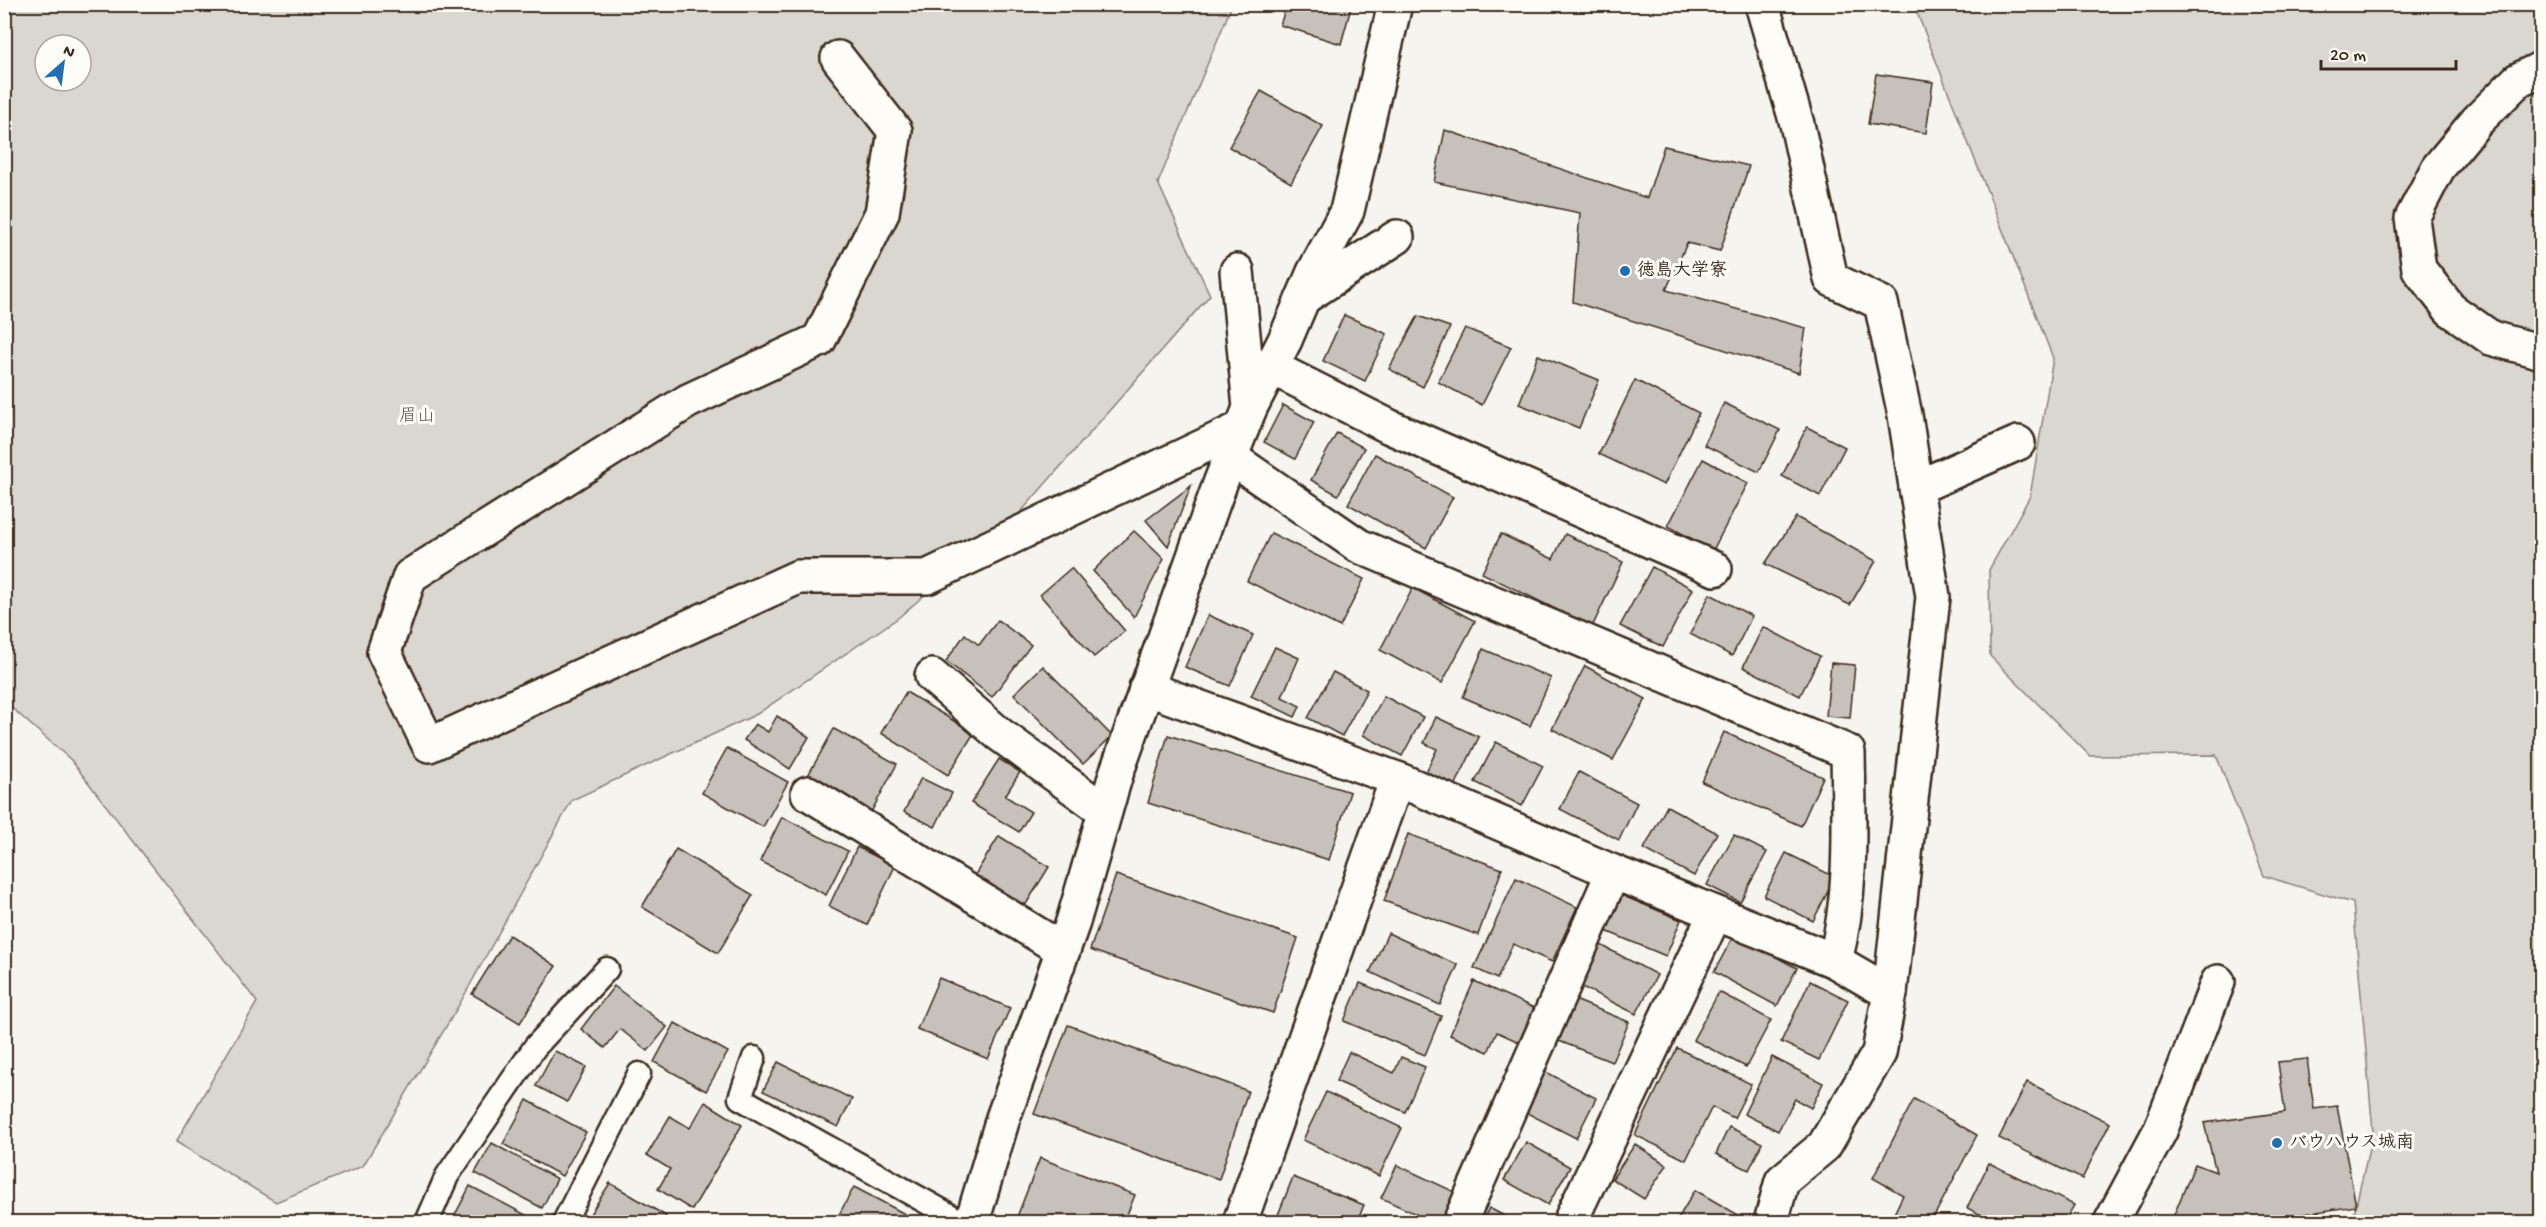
<svg xmlns="http://www.w3.org/2000/svg" width="2546" height="1227" viewBox="0 0 2546 1227" font-family="'Gochi Hand','Klee One',sans-serif">
<style>
.green{fill:#dad6d0;stroke:#8a8077;stroke-width:1.5;fill-rule:evenodd}
.building{fill:#c7c1bb;stroke:#3b2a1e;stroke-width:1.5}
.lines{fill:none;stroke-linecap:round;stroke-linejoin:round}
.service-casing{stroke:#3b2a1e;stroke-width:27}
.minor-casing{stroke:#3b2a1e;stroke-width:38}
.service{stroke:#fdfcf7;stroke-width:22}
.minor{stroke:#fdfcf7;stroke-width:33}
.poi-dot{fill:#1f6fb2;stroke:#fdfcf7;stroke-width:2}
.labels{text-anchor:middle;dominant-baseline:central;stroke-width:6;stroke-linejoin:round;paint-order:stroke}
.poi-label{font-size:18px;font-weight:bold;fill:#3b2a1e;stroke:#fdfcf7;text-anchor:start}
.park-label{font-size:18px;fill:#63554a;stroke:#fdfcf7}
</style>
<rect width="100%" height="100%" fill="#f5f4ee"/>
<filter id="ink" filterUnits="userSpaceOnUse"><feTurbulence type="fractalNoise" baseFrequency=".0167" numOctaves="2"/><feDisplacementMap in="SourceGraphic" scale="12" xChannelSelector="R" yChannelSelector="G"/><feConvolveMatrix kernelMatrix="1 2 1 2 8 2 1 2 1" color-interpolation-filters="sRGB"/></filter>
<g filter="url(#ink)">
<g class="green">
<path d="M5,5H1232L1158,183L1210,295L1020,513L898,618L757,714L572,800L459,1005L363,1166L276,1202L176,1142L257,1002L71,760L5,702ZM45,45H81V81H45Z"/>
<path d="M1914,5H2541V1222H2352L2373,1132L2353,903L2264,876L2216,755L2090,756L1990,656L1989,570L2030,496L2053,358Z"/>
</g>
<g class="building">
<path d="M1287,4H1352L1341,44L1280,25Z"/>
<path d="M1876,74L1933,82L1926,133L1868,124Z"/>
<path d="M1261,91L1323,126L1291,183L1229,147Z"/>
<path d="M1445,130L1647,198L1664,146L1749,166L1720,251L1687,243L1666,290L1806,328L1799,373L1573,302L1580,213L1434,182Z"/>
<path d="M1344,315L1387,334L1365,381L1323,361Z"/>
<path d="M1418,316L1450,327L1423,387L1389,369Z"/>
<path d="M1465,328L1511,347L1482,405L1438,382Z"/>
<path d="M1538,355L1599,380L1579,428L1519,404Z"/>
<path d="M1635,380L1699,413L1664,485L1599,454Z"/>
<path d="M1724,403L1780,430L1759,472L1704,445Z"/>
<path d="M1283,405L1314,422L1295,459L1264,442Z"/>
<path d="M1807,427L1845,447L1820,496L1782,476Z"/>
<path d="M1337,433L1364,448L1338,495L1311,480Z"/>
<path d="M1375,454L1453,497L1426,548L1348,504Z"/>
<path d="M1703,459L1748,483L1713,550L1668,526Z"/>
<path d="M1191,486L1168,546L1146,520Z"/>
<path d="M1796,517L1876,561L1850,605L1765,564Z"/>
<path d="M1134,531L1164,559L1134,617L1093,571Z"/>
<path d="M1271,533L1364,579L1340,627L1247,581Z"/>
<path d="M1501,534L1553,559L1565,534L1623,562L1592,627L1482,573Z"/>
<path d="M1652,567L1693,589L1663,647L1620,626Z"/>
<path d="M1071,568L1125,631L1094,657L1040,595Z"/>
<path d="M1413,588L1475,621L1442,683L1380,650Z"/>
<path d="M1710,594L1752,616L1732,656L1690,634Z"/>
<path d="M1208,615L1253,635L1230,686L1185,667Z"/>
<path d="M998,620L1031,645L992,697L946,661L965,634L979,645Z"/>
<path d="M1763,627L1820,656L1800,696L1743,667Z"/>
<path d="M1275,647L1299,658L1282,697L1300,706L1295,717L1251,696Z"/>
<path d="M1483,649L1551,678L1530,726L1463,697Z"/>
<path d="M1831,663L1855,665L1850,718L1826,716Z"/>
<path d="M1043,666L1112,736L1083,764L1014,694Z"/>
<path d="M1585,666L1646,699L1613,760L1552,729Z"/>
<path d="M1333,672L1367,690L1342,736L1308,718Z"/>
<path d="M906,692L974,733L948,775L881,733Z"/>
<path d="M1384,696L1423,717L1402,756L1363,735Z"/>
<path d="M777,716L809,737L790,769L744,740L755,724L768,732Z"/>
<path d="M1436,717L1479,737L1455,786L1426,772L1437,749L1424,743Z"/>
<path d="M834,729L897,764L870,814L806,779Z"/>
<path d="M1724,732L1823,777L1801,826L1702,782Z"/>
<path d="M1168,735L1350,792L1329,860L1148,803Z"/>
<path d="M1496,742L1543,766L1522,806L1475,782Z"/>
<path d="M727,748L788,782L763,827L702,793Z"/>
<path d="M999,759L1020,772L1005,796L1031,812L1019,832L971,803Z"/>
<path d="M1579,772L1637,803L1619,840L1560,809Z"/>
<path d="M921,778L952,793L935,827L904,812Z"/>
<path d="M1667,806L1717,833L1694,876L1644,849Z"/>
<path d="M782,817L848,851L826,895L760,861Z"/>
<path d="M1408,834L1502,869L1478,935L1384,901Z"/>
<path d="M1734,835L1767,852L1740,902L1707,885Z"/>
<path d="M999,836L1049,867L1023,909L973,878Z"/>
<path d="M857,847L895,866L867,925L829,906Z"/>
<path d="M676,849L753,895L718,953L642,907Z"/>
<path d="M1786,853L1835,877L1813,921L1764,896Z"/>
<path d="M1116,875L1298,938L1273,1013L1090,950Z"/>
<path d="M1516,878L1577,907L1552,962L1513,944L1497,979L1474,968Z"/>
<path d="M1621,895L1681,920L1666,956L1606,931Z"/>
<path d="M1388,933L1458,965L1440,1005L1370,972Z"/>
<path d="M509,935L556,966L520,1023L472,994Z"/>
<path d="M1734,935L1797,968L1777,1006L1714,972Z"/>
<path d="M1599,944L1657,975L1636,1014L1578,985Z"/>
<path d="M939,978L1010,1008L988,1059L917,1029Z"/>
<path d="M1474,981L1534,1008L1519,1042L1497,1032L1488,1052L1450,1035Z"/>
<path d="M1810,981L1848,1000L1819,1060L1781,1042Z"/>
<path d="M1360,983L1441,1016L1425,1055L1344,1021Z"/>
<path d="M614,986L667,1027L648,1051L620,1029L605,1048L581,1029Z"/>
<path d="M1719,992L1771,1020L1746,1067L1693,1040Z"/>
<path d="M1575,1000L1629,1022L1612,1062L1559,1041Z"/>
<path d="M675,1023L728,1052L706,1091L654,1062Z"/>
<path d="M1068,1025L1248,1091L1219,1179L1034,1114Z"/>
<path d="M1677,1048L1751,1084L1734,1118L1712,1107L1686,1160L1635,1135Z"/>
<path d="M555,1051L586,1067L567,1102L536,1086Z"/>
<path d="M1349,1052L1394,1073L1401,1057L1425,1067L1405,1112L1336,1081Z"/>
<path d="M1772,1057L1823,1083L1811,1108L1795,1099L1778,1131L1744,1114Z"/>
<path d="M2307,1059L2314,1109L2337,1106L2356,1206L2252,1222H2171L2195,1164L2216,1172L2204,1123L2285,1112L2278,1062Z"/>
<path d="M778,1062L852,1099L838,1127L763,1091Z"/>
<path d="M1544,1071L1596,1098L1576,1138L1523,1111Z"/>
<path d="M2027,1082L2110,1123L2082,1179L1999,1138Z"/>
<path d="M1326,1092L1402,1128L1379,1176L1303,1140Z"/>
<path d="M1914,1099L1977,1135L1931,1222H1890L1903,1195L1873,1178Z"/>
<path d="M527,1100L586,1132L562,1176L503,1144Z"/>
<path d="M705,1102L742,1125L692,1210L658,1189L670,1169L647,1155L670,1116L690,1128Z"/>
<path d="M1729,1127L1762,1143L1749,1170L1716,1154Z"/>
<path d="M1526,1142L1570,1167L1548,1205L1504,1180Z"/>
<path d="M492,1143L557,1179L542,1208L475,1173Z"/>
<path d="M1635,1144L1667,1165L1644,1199L1612,1179Z"/>
<path d="M1040,1158L1135,1195L1124,1222H1015Z"/>
<path d="M1989,1163L2074,1205L2065,1222H1996L1967,1208Z"/>
<path d="M1397,1165L1457,1193L1444,1222H1433L1381,1198Z"/>
<path d="M1293,1177L1364,1205L1357,1222H1284L1276,1220Z"/>
<path d="M610,1183L666,1216L662,1222H585Z"/>
<path d="M470,1186L526,1215L522,1222H468L455,1215Z"/>
<path d="M854,1187L920,1222H835Z"/>
<path d="M1695,1190L1740,1216L1736,1222H1676Z"/>
<path d="M1489,1208L1516,1222H1482Z"/>
</g>
<g class="lines">
<defs>
<g id="service">
<path d="M754,1058L740,1098L962,1222"/>
<path d="M427,1222L447,1176L535,1047L607,969"/>
<path d="M564,1222L639,1074"/>
</g>
<g id="minor">
<path d="M1762,4L1797,124L1831,279L1881,303L1905,415L1933,597L1890,993"/>
<path d="M838,58L895,131L882,213L819,340L688,401L410,576L384,652L429,745L798,577H927L1242,428"/>
<path d="M2542,68L2518,80L2477,121L2438,168L2412,218L2419,269L2450,309L2491,338L2542,352"/>
<path d="M1237,271L1250,408"/>
<path d="M1303,298L1397,237"/>
<path d="M1271,367L1390,427L1715,569"/>
<path d="M1230,457L1359,546L1848,752C1849,823 1853,892 1835,961"/>
<path d="M1916,488L2018,443"/>
<path d="M932,676L999,734L1105,811"/>
<path d="M1146,688L1397,779L1613,872L1835,961L1890,993L1879,1053L1824,1146L1782,1181L1771,1222"/>
<path d="M808,793L1063,950"/>
<path d="M972,1222L1003,1118L1073,922L1116,774L1221,481L1250,408L1285,340L1314,272L1347,211L1395,4"/>
<path d="M1240,1222L1397,779"/>
<path d="M1460,1222L1613,872"/>
<path d="M1570,1222L1715,914"/>
<path d="M2111,1222L2160,1131L2218,982"/>
</g>
</defs>
<use href="#service" class="service-casing"/>
<use href="#minor" class="minor-casing"/>
<use href="#service" class="service"/>
<use href="#minor" class="minor"/>
</g>
</g>
<g class="poi-dot">
<circle cx="1625" cy="271" r="6"/>
<circle cx="2277" cy="1143" r="6"/>
</g>
<g class="labels">
<g class="poi-label">
<text x="1637" y="271">徳島大学寮</text>
<text x="2289" y="1143">バウハウス城南</text>
</g>
<g class="park-label">
<text x="417" y="417">眉山</text>
</g>
</g>
<rect width="2546" height="1227" fill="none" stroke="#fdfcf7" stroke-width="24"/>
<rect x="12" y="12" width="2522" height="1203" fill="none" stroke="#3b2a1e" stroke-width="2" filter="url(#ink)"/>
<g transform="translate(63 63) rotate(28)"><circle r="28" fill="#fdfcf7" stroke="#afa8a0" stroke-width="1.5"/>
<path d="M0-4.5L10 22L0 15L-10 22Z" fill="#1f6fb2"/>
<text y="-9" font-size="16" font-weight="bold" text-anchor="middle" fill="#3b2a1e">N</text>
</g>
<path d="M2321 60v9h135v-9" fill="none" stroke="#3b2a1e" stroke-width="3"/>
<text x="2330" y="60" font-size="18" fill="#3b2a1e" stroke="#fdfcf7" stroke-width="4.5" paint-order="stroke">20 m</text>
</svg>
